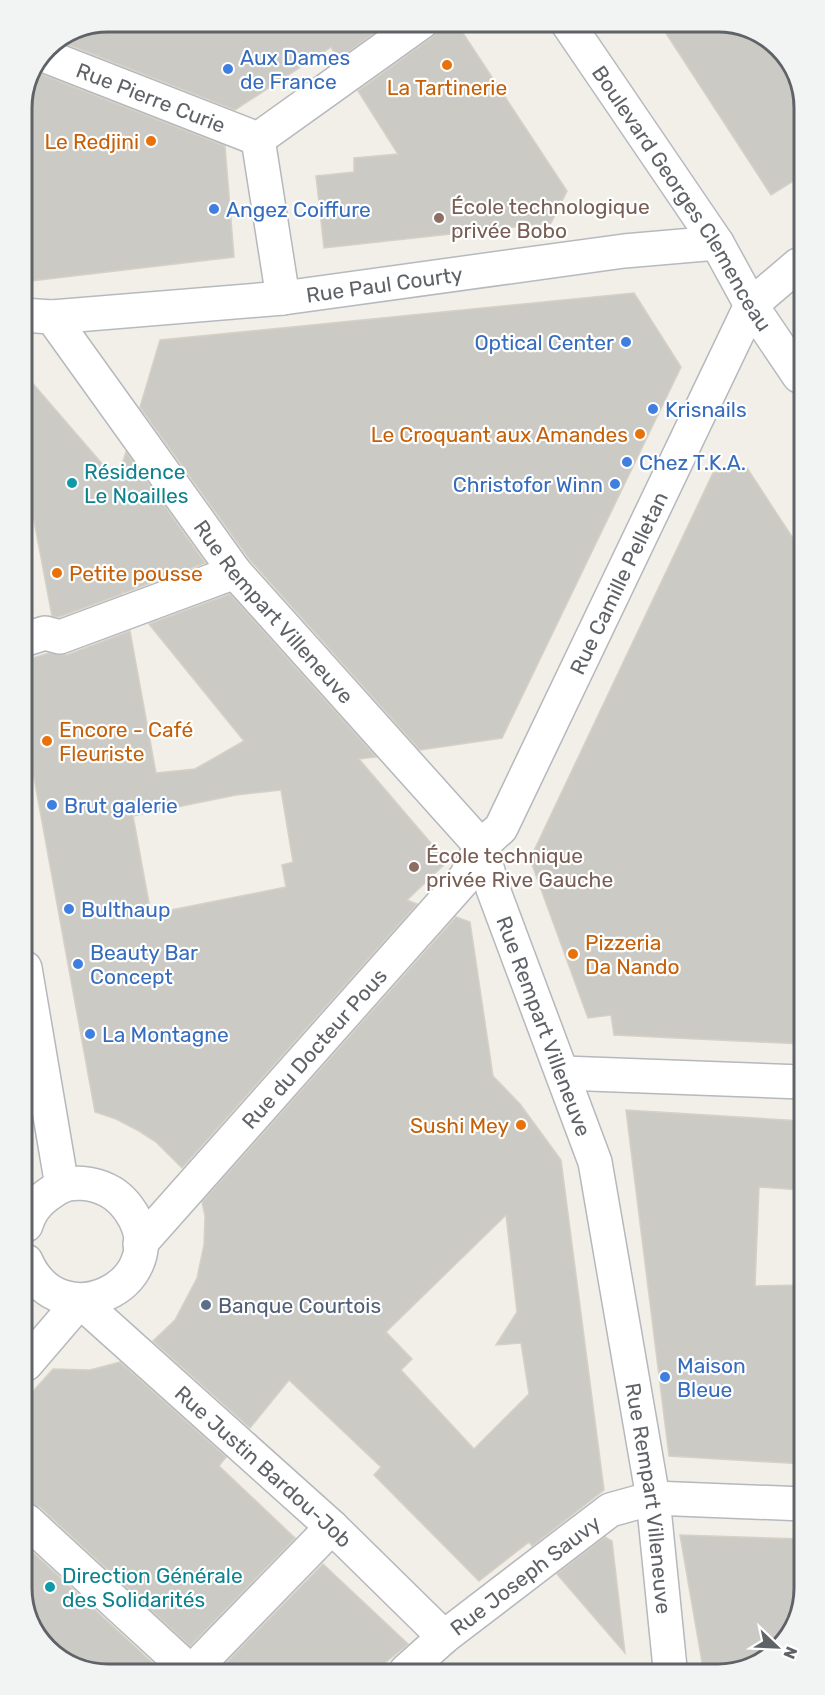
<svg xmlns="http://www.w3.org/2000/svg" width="825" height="1695" viewBox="0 0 825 1695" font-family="Rubik,sans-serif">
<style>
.building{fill:#cccac5;stroke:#d6d1c6;stroke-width:1.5;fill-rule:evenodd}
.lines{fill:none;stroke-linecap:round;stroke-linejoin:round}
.street-casing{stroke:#b5b8bc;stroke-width:36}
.secondary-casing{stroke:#b6babf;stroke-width:36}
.street{stroke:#fff;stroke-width:33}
.secondary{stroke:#fff;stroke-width:33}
.food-dot{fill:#e8710a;stroke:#fff;stroke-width:2}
.shop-dot{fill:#3f7fe0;stroke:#fff;stroke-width:2}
.education-dot{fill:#8d6e63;stroke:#fff;stroke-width:2}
.culture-dot{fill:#0f9aa8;stroke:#fff;stroke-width:2}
.service-dot{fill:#5c6f8a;stroke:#fff;stroke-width:2}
.labels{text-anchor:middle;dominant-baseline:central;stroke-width:4.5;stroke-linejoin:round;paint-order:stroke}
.shop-label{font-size:21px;fill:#366cbe;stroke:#fff;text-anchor:start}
.food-label{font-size:21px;fill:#c56008;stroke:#fff;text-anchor:end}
.street-label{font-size:21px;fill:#5f6368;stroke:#fff}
.education-label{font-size:21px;fill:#785e54;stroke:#fff;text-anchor:start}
.culture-label{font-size:21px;fill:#0d838f;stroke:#fff;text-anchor:start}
.service-label{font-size:21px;fill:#4e5e75;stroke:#fff;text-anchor:start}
.rim{fill:none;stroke:#5f6368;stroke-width:3}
</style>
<rect width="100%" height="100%" fill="#f1efe8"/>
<g class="building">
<path d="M108,21H391L338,59L331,47L235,110L59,41Z"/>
<path d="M441,21H455L567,191L551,223L324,248L316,176L354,172V158L398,154L358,91L434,36L440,29Z"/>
<path d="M658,21H723L770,39L798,75V178L771,195Z"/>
<path d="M35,72L225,146L234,257L31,281L22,268L21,102Z"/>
<path d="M634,293L681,367L502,738L420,750L250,560L140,407L160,340Z"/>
<path d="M22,371L117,481L126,452L205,563L124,593L122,591V594L59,617L52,616L23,462Z"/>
<path d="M747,468L800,549L802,1044L614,1035L611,1015L588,1018L530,859L713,473Z"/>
<path d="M230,594L376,757L359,759L447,862L407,900L417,904L182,1168L156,1142L139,1131L116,1119L95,1112L24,723L23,661L49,653L67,655L130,631L156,773L195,769L244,741L149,624ZM281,790L293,862L282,865L286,887L151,914L133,816L236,795Z"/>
<path d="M456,917L470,922L493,1076L520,1104L561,1160L604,1490L532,1546L529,1542L479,1581L374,1475L381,1467L289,1380L250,1428L153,1341L175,1320L197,1278L204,1245L205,1216L202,1202ZM506,1215L517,1312L496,1345L521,1343L529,1394L474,1449L401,1370L412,1359L386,1332Z"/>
<path d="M626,1110L802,1121V1190L759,1187L755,1286L803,1285V1464L669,1456Z"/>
<path d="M120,1362L226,1457L219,1466L295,1538L190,1646L40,1507L27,1503V1398L53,1369L90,1370Z"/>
<path d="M680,1535L804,1539V1588L789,1636L750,1668H703Z"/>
<path d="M605,1537L612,1541L625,1653L557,1574Z"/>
<path d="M27,1547L158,1668L153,1673L102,1674L55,1656L27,1620Z"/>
<path d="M323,1564L408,1644L375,1671L242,1672L225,1664Z"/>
</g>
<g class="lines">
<defs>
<g id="street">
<path id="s1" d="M43,55L258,139L423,21"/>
<path d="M258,139L283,298"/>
<path id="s2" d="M52,317L235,572L481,846L493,889L595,1162L653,1498L670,1668"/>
<path d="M23,640L45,633L60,637L235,572"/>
<path d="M25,968L62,1186"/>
<path d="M563,1073L802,1082"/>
<path d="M26,1225C31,1207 43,1197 58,1188C72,1180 93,1183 107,1190C120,1196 128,1206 135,1219C168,1285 60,1339 26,1261"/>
<path id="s3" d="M140,1244L466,877L481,846L501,828L751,305L798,265"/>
<path id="s4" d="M26,1364L80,1301L332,1527L444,1637"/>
<path d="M27,1521L192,1673"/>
<path id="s5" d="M406,1671L444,1637L610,1510L653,1498L804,1504"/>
<path d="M190,1673L332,1527"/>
</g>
<g id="secondary">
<path id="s6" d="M566,21L717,243L751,305L799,376"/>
<path id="s7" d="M22,315L52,317L283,298L624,251L717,243"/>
</g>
</defs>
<use href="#street" class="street-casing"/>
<use href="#secondary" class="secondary-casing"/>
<use href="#street" class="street"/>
<use href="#secondary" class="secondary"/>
</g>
<g class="food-dot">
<circle cx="447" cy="65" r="6"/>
<circle cx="151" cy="141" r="6"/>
<circle cx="640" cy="434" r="6"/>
<circle cx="57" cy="573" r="6"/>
<circle cx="47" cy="741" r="6"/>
<circle cx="573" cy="954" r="6"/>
<circle cx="521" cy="1125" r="6"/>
</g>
<g class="shop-dot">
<circle cx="228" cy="69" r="6"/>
<circle cx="214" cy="209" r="6"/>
<circle cx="626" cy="342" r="6"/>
<circle cx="653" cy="409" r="6"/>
<circle cx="627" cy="462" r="6"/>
<circle cx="615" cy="484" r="6"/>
<circle cx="52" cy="805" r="6"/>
<circle cx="69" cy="909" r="6"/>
<circle cx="78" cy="964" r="6"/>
<circle cx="90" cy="1034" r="6"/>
<circle cx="665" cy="1377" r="6"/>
</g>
<g class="education-dot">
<circle cx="439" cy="218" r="6"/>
<circle cx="414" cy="867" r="6"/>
</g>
<g class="culture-dot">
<circle cx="72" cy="483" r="6"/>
<circle cx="50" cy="1587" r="6"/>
</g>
<circle class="service-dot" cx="206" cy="1305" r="6"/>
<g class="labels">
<g class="shop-label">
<text x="240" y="57">Aux Dames<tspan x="240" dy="24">de France</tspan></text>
<text x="226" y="209">Angez Coiffure</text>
<text x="614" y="342" text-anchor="end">Optical Center</text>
<text x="665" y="409">Krisnails</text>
<text x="639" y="462">Chez T.K.A.</text>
<text x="603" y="484" text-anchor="end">Christofor Winn</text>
<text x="64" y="805">Brut galerie</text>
<text x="81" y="909">Bulthaup</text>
<text x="90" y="952">Beauty Bar<tspan x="90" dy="24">Concept</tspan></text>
<text x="102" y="1034">La Montagne</text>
<text x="677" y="1365">Maison<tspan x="677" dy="24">Bleue</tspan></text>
</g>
<g class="food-label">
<text x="447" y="87" text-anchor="middle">La Tartinerie</text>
<text x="139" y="141">Le Redjini</text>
<text x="628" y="434">Le Croquant aux Amandes</text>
<text x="69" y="573" text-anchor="start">Petite pousse</text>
<text x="59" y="729" text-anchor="start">Encore - Café<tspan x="59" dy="24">Fleuriste</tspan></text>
<text x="585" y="942" text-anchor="start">Pizzeria<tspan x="585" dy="24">Da Nando</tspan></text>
<text x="509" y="1125">Sushi Mey</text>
</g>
<g class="street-label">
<text stroke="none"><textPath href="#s1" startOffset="116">Rue Pierre Curie</textPath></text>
<text stroke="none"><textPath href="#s6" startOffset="212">Boulevard Georges Clemenceau</textPath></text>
<text stroke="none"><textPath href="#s7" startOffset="364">Rue Paul Courty</textPath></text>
<text stroke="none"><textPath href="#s3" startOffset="824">Rue Camille Pelletan</textPath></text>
<text stroke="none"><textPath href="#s2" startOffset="369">Rue Rempart Villeneuve</textPath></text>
<text stroke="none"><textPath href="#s2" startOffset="873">Rue Rempart Villeneuve</textPath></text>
<text stroke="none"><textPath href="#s3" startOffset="262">Rue du Docteur Pous</textPath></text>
<text stroke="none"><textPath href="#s4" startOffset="330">Rue Justin Bardou-Job</textPath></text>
<text stroke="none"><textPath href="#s2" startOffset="1359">Rue Rempart Villeneuve</textPath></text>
<text stroke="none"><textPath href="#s5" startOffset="153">Rue Joseph Sauvy</textPath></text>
</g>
<g class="education-label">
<text x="451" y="206">École technologique<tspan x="451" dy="24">privée Bobo</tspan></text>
<text x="426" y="855">École technique<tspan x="426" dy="24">privée Rive Gauche</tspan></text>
</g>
<g class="culture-label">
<text x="84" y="471">Résidence<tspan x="84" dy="24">Le Noailles</tspan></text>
<text x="62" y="1575">Direction Générale<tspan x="62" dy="24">des Solidarités</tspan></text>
</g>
<g class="service-label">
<text x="218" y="1305">Banque Courtois</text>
</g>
</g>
<path d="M0 0H825V1695H0ZM108 32H718A76 76 0 0 1 794 108V1588A76 76 0 0 1 718 1664H108A76 76 0 0 1 32 1588V108A76 76 0 0 1 108 32Z" fill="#f2f3f3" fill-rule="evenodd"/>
<path class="rim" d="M108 32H718A76 76 0 0 1 794 108V1588A76 76 0 0 1 718 1664H108A76 76 0 0 1 32 1588V108A76 76 0 0 1 108 32Z"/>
<g transform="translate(777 1647) rotate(113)" stroke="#ffffff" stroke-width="4.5" paint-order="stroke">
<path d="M0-4.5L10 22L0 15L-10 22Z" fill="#5f6368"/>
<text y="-9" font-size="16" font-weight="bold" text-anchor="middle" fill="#5f6368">N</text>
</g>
</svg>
